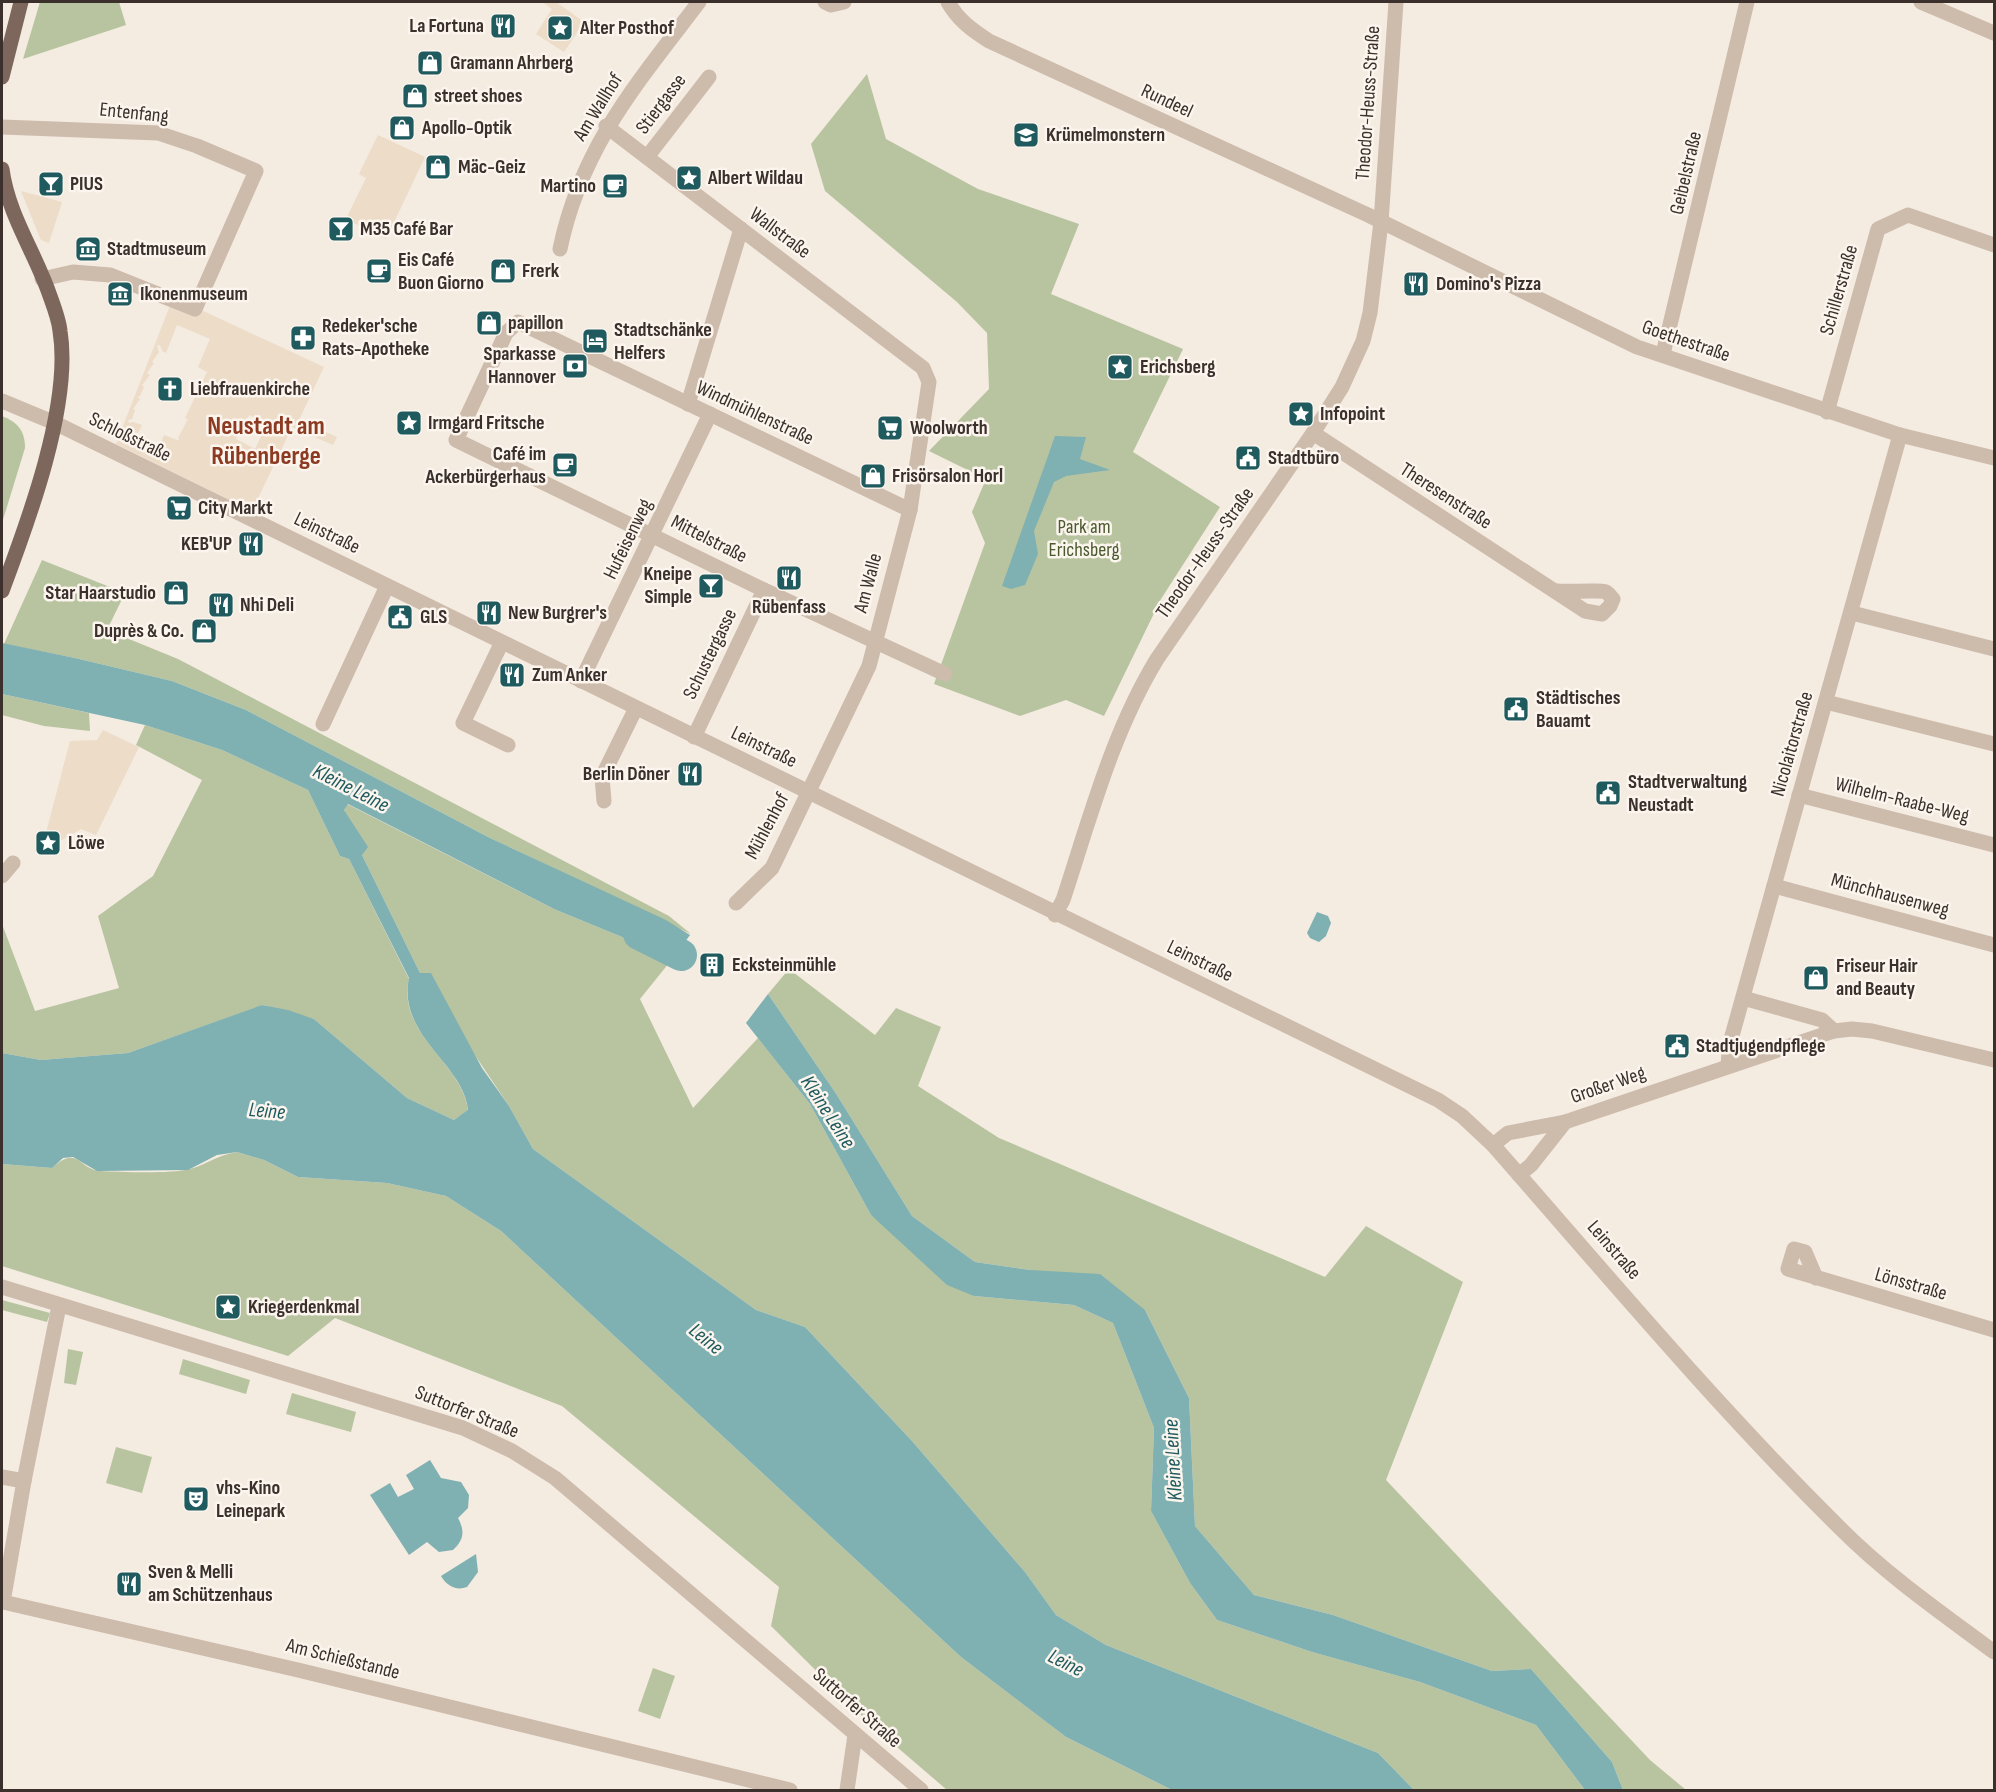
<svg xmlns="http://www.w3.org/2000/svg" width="1996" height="1792" viewBox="0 0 1996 1792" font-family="'Sofia Sans Condensed',sans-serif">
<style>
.green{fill:#b8c4a0}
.plaza{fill:#ecdcc8;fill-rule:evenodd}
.water{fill:#7fb0b2}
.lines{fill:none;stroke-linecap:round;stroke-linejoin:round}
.river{stroke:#7fb0b2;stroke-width:32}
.minor{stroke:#cdbbac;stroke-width:15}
.major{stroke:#7d675c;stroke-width:15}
.labels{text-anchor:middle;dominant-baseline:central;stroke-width:5;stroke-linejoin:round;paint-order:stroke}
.poi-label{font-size:20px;font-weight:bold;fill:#3b302b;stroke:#fbf5ee;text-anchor:start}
.street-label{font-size:20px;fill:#3b302b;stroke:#fbf5ee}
.park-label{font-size:20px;fill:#4a5a2e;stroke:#fbf5ee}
.water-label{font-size:21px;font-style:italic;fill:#1f5a5e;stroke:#fbf5ee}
.district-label{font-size:26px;font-weight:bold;fill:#8c3b22;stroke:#fbf5ee}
</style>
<rect width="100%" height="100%" fill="#f4ebe1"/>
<g class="green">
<path d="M40,2H119L126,25L23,59Z"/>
<path d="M867,74L886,139L978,189L1079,224L1051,294L1183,349L1133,452L1220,507L1161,599L1104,716L1066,700L1020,716L934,684L985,543L972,512L986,479L929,451L989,389L987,333L957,302L825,191L811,144Z"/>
<path d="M2,416C17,422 25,430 25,448L2,523Z"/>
<path d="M42,560L125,593L107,630L178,659L669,916L691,934L490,838L246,710L172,681L75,658L4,644Z"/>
<path d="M2,694L89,713L90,731L44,726L2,715Z"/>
<path d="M145,725L222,750L308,790L340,856L349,859L409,979C396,1034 464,1064 468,1111L454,1120L407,1098L314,1019L263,1005L128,1053L41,1060L2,1053V924L35,1011L119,988L98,916L153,876L202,780L136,745Z"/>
<path d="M347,804L554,909L673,958L640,999L693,1108L758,1038L810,1104L871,1215L974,1296L1074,1305L1113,1323L1154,1428L1151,1511L1190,1583L1217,1620L1312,1652L1420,1682L1536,1725L1585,1790H1414L1378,1753L1106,1645L1056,1615L1025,1572L912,1441L805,1327L756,1310L533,1149L509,1106L420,973L362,855L344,810Z"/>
<path d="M789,969L875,1035L896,1008L941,1027L918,1086L999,1138L1325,1277L1366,1226L1463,1282L1386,1480L1650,1760L1686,1790H1623L1612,1762L1531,1669L1492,1671L1333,1615L1254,1595L1195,1526L1189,1398L1145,1310L1030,1270L975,1262L912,1216L835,1092L768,994Z"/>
<path d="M237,1152L264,1160L298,1177L387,1183L446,1196L501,1231L961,1657L1066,1737L1172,1790H947L869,1723L771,1626L779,1587L562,1406L335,1318L288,1356L2,1266V1164L52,1168C79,1144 78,1170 101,1171C121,1172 171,1174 190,1169C208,1164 217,1155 237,1152Z"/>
<path d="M2,1300L50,1313L47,1322L2,1310Z"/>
<path d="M68,1349L83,1352L76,1385L64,1383Z"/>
<path d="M183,1359L250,1380L246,1394L179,1374Z"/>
<path d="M292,1393L356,1412L351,1432L286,1414Z"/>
<path d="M116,1447L152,1457L142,1493L106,1483Z"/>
<path d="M653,1668L675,1676L660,1719L638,1711Z"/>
</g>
<g class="plaza">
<path d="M542,2H556L584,22L564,52L536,34L552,9Z"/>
<path d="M378,135L425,157L386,239L346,219L366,178L359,174Z"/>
<path d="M21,191L62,202L49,243L41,240Z"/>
<path d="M171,303L199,309L324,367L299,420L337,437L333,445L292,427L252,511L116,444ZM177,325L210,339L198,367L207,372L185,418L188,419L178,438L180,441L164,435L161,442L163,446H152L150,450L143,443L140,446L141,441L138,436L133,435L134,432L138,433L142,425L133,422L129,423L128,420L132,419L135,410L133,409L140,399L137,397L140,396L144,387L142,385L150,375L147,373L154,363L152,362L159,352L157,346L160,345L162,351L166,353ZM249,415L267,424L255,449L236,439Z"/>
<path d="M103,730L139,747L96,835L81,829L41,852L70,741L97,740Z"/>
</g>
<g class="water">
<path d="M1055,436L1086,437L1080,459L1110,470L1066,476L1054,482L1034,531L1038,554L1025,585L1011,589L1002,586Z"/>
<path d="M2,643L75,658L172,681L246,710L490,838L666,920L690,935L673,958L554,909L348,804L344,810L368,847L362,855L420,973H431L482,1068L509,1106L533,1149L756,1310L805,1327L912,1441L1025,1572L1056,1615L1106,1645L1378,1753L1414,1790H1172L1066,1737L961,1657L501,1231L446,1196L387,1183L298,1177L264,1160L237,1152L217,1155L188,1170L97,1171L73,1157L63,1158L52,1168L2,1164V1053L41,1060L128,1053L262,1005L288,1010L314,1019L407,1098L454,1120L468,1110C464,1064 397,1036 409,978L349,859L340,856L308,790L222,750L145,725L2,694Z"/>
<path d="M1317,912L1328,916L1331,923L1326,936L1319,942L1310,938L1307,933Z"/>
<path d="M768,994L835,1092L912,1216L975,1262L1030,1270L1100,1274L1145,1310L1189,1398L1195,1526L1254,1595L1333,1615L1492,1671L1531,1669L1612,1762L1623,1790H1585L1536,1725L1420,1682L1312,1652L1217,1620L1190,1583L1151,1511L1154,1428L1113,1323L1074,1305L974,1296L947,1285L871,1215L810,1104L746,1023Z"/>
<path d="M430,1460L441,1478L461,1482L469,1495L468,1508L458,1518C465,1531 464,1540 453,1550L439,1552L427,1542L409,1555L370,1495L390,1483L398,1497L414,1489L406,1475Z"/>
<path d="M476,1554L478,1572L467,1587C456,1591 447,1586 441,1576Z"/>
</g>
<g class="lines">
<path class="river" d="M639,934L681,955"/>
<g class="minor">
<path d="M825,2L831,5L844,2"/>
<path d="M948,2C958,20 972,30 989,41L1368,215L1637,347L1900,435L1994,458"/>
<path d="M1921,2L1994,33"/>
<path d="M606,126L923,368L929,382L910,510L869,666L772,868L736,903"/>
<path d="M2,127L158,133L197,146L256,171L195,309L110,275L73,272L42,279"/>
<path d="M647,157L709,77"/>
<path d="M560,249C581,147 638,82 699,2"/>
<path d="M1663,354L1747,2"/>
<path d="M2,401L55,423L1438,1100L1462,1116L1493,1145C1607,1275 1719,1409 1842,1530C1888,1576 1943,1614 1994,1652"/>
<path d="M688,404L741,229"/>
<path d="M1827,412L1878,229L1908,215L1994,245"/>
<path d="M1313,433L1585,611L1602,614L1610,606L1613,599C1611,597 1608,593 1606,592C1604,590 1564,592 1557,591"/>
<path d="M910,510L518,322L506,333L456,440L764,590L945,674"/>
<path d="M1852,613L1994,649"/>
<path d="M502,642L463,723L508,745"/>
<path d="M581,681L710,414"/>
<path d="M1826,702L1994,744"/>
<path d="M323,724L387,586"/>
<path d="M694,737L764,590"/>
<path d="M1799,795L1994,845"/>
<path d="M604,801L602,777L636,708"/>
<path d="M2,876L13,863"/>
<path d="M1774,886L1994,945"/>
<path d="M1055,915L1063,900C1090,818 1112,733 1157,659L1313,433L1342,387L1363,341L1370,313L1381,222L1396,2"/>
<path d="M1743,998L1822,1020L1834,1031"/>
<path d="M1728,1065L1730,1043L1900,435"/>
<path d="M1493,1145L1508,1133L1565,1122L1834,1031L1852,1029L1872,1031L1994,1060"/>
<path d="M1519,1175L1531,1165L1565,1122"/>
<path d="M1816,1278L1805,1252L1794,1249L1788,1269L1994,1330"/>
<path d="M2,1287L463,1428L512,1451L555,1478L921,1790"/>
<path d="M2,1477L24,1481L59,1306"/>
<path d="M24,1481L3,1602L298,1670L790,1790"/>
<path d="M847,1790L855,1735"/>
</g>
<g class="major">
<path d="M2,77L21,2"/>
<path d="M2,169C8,215 36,254 50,296C54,307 59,320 60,331C72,404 28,522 2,591"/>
</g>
</g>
<defs>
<symbol id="restaurant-square" viewBox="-11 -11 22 22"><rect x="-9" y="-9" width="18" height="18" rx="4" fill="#1f5a5e" stroke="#fbf5ee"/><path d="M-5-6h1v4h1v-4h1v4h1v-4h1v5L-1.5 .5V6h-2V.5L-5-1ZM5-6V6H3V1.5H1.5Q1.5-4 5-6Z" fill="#fff"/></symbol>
<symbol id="sight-square" viewBox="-11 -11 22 22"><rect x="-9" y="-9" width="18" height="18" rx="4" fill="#1f5a5e" stroke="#fbf5ee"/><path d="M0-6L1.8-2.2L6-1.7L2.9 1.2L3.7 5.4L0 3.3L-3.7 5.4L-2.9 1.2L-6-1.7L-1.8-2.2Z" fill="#fff"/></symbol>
<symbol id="shop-square" viewBox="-11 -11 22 22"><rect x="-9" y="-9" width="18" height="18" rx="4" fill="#1f5a5e" stroke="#fbf5ee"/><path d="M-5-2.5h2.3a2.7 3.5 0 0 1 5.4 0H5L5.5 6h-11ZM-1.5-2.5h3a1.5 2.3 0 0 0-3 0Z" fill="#fff"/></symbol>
<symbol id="school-square" viewBox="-11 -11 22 22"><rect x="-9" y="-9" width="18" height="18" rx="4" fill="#1f5a5e" stroke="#fbf5ee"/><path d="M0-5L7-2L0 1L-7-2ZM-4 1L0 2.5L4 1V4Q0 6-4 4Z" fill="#fff"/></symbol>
<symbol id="bar-square" viewBox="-11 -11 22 22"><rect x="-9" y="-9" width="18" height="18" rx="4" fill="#1f5a5e" stroke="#fbf5ee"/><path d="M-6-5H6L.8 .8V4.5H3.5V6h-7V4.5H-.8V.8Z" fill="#fff"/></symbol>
<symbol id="cafe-square" viewBox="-11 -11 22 22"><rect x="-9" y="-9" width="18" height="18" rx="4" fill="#1f5a5e" stroke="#fbf5ee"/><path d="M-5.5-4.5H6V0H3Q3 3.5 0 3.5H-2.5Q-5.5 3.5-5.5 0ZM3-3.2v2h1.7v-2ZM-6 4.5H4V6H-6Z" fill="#fff"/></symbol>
<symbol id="museum-square" viewBox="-11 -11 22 22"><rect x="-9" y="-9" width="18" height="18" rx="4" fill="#1f5a5e" stroke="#fbf5ee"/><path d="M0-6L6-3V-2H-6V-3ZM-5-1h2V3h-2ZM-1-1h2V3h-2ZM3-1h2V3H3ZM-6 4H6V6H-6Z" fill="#fff"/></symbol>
<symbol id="pharmacy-square" viewBox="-11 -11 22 22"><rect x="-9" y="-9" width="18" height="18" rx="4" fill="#1f5a5e" stroke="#fbf5ee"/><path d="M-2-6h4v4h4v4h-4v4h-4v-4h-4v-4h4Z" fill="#fff"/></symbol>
<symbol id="hotel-square" viewBox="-11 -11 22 22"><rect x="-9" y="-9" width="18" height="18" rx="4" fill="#1f5a5e" stroke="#fbf5ee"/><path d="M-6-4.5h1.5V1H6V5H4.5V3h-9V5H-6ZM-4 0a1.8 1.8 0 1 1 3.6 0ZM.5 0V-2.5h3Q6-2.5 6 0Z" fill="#fff"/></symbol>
<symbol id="bank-square" viewBox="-11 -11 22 22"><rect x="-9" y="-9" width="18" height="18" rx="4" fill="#1f5a5e" stroke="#fbf5ee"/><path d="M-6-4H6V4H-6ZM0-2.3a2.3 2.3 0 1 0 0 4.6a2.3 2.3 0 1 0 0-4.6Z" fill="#fff"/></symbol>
<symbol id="church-square" viewBox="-11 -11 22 22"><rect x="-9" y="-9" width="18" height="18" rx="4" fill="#1f5a5e" stroke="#fbf5ee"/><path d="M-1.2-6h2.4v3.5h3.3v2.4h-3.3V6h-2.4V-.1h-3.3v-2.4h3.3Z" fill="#fff"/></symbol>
<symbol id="supermarket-square" viewBox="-11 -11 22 22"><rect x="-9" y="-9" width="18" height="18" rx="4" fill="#1f5a5e" stroke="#fbf5ee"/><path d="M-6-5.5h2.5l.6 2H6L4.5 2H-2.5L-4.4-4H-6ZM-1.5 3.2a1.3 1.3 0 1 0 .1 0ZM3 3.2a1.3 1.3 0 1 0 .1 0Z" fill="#fff"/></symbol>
<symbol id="civic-square" viewBox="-11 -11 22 22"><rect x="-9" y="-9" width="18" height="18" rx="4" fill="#1f5a5e" stroke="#fbf5ee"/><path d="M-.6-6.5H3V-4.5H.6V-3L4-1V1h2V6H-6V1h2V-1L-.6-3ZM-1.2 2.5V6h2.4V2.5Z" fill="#fff"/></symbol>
<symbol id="building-square" viewBox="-11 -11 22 22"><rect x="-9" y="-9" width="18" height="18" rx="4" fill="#1f5a5e" stroke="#fbf5ee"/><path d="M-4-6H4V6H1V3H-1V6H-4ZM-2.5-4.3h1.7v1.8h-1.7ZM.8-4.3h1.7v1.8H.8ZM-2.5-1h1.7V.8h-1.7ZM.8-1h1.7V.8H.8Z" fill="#fff"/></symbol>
<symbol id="theatre-square" viewBox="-11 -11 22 22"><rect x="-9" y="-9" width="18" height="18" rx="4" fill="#1f5a5e" stroke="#fbf5ee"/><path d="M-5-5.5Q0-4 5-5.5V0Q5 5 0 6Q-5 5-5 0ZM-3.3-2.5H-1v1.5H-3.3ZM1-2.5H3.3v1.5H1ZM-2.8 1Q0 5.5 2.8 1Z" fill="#fff"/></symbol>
</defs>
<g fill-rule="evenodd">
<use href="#restaurant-square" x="488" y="11" width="30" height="30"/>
<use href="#sight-square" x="545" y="13" width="30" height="30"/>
<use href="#shop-square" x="415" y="48" width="30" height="30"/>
<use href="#shop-square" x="400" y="81" width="30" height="30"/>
<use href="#shop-square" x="387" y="113" width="30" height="30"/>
<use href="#school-square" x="1011" y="120" width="30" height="30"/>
<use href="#shop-square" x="423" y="152" width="30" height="30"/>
<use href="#sight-square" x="674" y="163" width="30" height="30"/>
<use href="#bar-square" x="36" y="169" width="30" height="30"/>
<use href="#cafe-square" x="600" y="171" width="30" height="30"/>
<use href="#bar-square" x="326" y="214" width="30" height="30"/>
<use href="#museum-square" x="73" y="234" width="30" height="30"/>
<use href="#cafe-square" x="364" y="256" width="30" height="30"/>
<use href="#shop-square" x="488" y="256" width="30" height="30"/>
<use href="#restaurant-square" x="1401" y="269" width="30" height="30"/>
<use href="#museum-square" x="105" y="279" width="30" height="30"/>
<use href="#shop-square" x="474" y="308" width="30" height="30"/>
<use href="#pharmacy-square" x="288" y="323" width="30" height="30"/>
<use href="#hotel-square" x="580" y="326" width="30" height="30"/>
<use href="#bank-square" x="560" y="351" width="30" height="30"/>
<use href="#sight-square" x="1105" y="352" width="30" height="30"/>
<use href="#church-square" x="155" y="374" width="30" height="30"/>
<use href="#sight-square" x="1286" y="399" width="30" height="30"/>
<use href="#sight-square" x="394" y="408" width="30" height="30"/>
<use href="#supermarket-square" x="875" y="413" width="30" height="30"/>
<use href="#civic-square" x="1233" y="443" width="30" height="30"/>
<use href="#cafe-square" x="550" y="450" width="30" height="30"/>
<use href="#shop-square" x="858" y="461" width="30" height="30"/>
<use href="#supermarket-square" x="164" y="493" width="30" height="30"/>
<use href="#restaurant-square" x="236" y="529" width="30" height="30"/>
<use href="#restaurant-square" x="774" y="563" width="30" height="30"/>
<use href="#bar-square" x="696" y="571" width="30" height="30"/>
<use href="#shop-square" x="161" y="578" width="30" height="30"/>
<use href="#restaurant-square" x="206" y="590" width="30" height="30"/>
<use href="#restaurant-square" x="474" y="598" width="30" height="30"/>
<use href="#civic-square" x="385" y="602" width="30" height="30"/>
<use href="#shop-square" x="189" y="616" width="30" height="30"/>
<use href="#restaurant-square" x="497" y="660" width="30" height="30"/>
<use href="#civic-square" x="1501" y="694" width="30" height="30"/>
<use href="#restaurant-square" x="675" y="759" width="30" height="30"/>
<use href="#civic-square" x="1593" y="778" width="30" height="30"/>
<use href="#sight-square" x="33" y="828" width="30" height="30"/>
<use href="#building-square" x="697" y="950" width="30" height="30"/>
<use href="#shop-square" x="1801" y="963" width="30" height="30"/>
<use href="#civic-square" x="1662" y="1031" width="30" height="30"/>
<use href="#sight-square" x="213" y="1292" width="30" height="30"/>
<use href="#theatre-square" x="181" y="1484" width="30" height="30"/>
<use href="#restaurant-square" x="114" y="1569" width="30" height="30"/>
</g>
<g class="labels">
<g class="poi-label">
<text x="484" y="26" text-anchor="end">La Fortuna</text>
<text x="580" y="28">Alter Posthof</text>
<text x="450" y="63">Gramann Ahrberg</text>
<text x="434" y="96">street shoes</text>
<text x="422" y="128">Apollo-Optik</text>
<text x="1046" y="135">Krümelmonstern</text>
<text x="458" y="167">Mäc-Geiz</text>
<text x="708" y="178">Albert Wildau</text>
<text x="70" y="184">PIUS</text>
<text x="596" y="186" text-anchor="end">Martino</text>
<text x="360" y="229">M35 Café Bar</text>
<text x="107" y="249">Stadtmuseum</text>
<text x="398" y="260">Eis Café<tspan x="398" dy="23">Buon Giorno</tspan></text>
<text x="522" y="271">Frerk</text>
<text x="1436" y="284">Domino's Pizza</text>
<text x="140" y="294">Ikonenmuseum</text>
<text x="508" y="323">papillon</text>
<text x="322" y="326">Redeker'sche<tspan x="322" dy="23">Rats-Apotheke</tspan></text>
<text x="614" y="330">Stadtschänke<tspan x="614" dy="23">Helfers</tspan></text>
<text x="556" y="354" text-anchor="end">Sparkasse<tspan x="556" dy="23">Hannover</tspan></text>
<text x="1140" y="367">Erichsberg</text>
<text x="190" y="389">Liebfrauenkirche</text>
<text x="1320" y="414">Infopoint</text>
<text x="428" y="423">Irmgard Fritsche</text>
<text x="910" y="428">Woolworth</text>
<text x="546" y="454" text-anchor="end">Café im<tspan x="546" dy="23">Ackerbürgerhaus</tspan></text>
<text x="1268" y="458">Stadtbüro</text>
<text x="892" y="476">Frisörsalon Horl</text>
<text x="198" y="508">City Markt</text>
<text x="232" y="544" text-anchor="end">KEB'UP</text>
<text x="692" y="574" text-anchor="end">Kneipe<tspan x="692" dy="23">Simple</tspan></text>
<text x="156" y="593" text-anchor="end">Star Haarstudio</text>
<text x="240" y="605">Nhi Deli</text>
<text x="789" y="607" text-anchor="middle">Rübenfass</text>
<text x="508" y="613">New Burgrer's</text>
<text x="420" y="617">GLS</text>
<text x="184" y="631" text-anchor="end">Duprès &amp; Co.</text>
<text x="532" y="675">Zum Anker</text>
<text x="1536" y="698">Städtisches<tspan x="1536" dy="23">Bauamt</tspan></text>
<text x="670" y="774" text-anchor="end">Berlin Döner</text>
<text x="1628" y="782">Stadtverwaltung<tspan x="1628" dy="23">Neustadt</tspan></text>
<text x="68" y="843">Löwe</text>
<text x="732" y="965">Ecksteinmühle</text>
<text x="1836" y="966">Friseur Hair<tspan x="1836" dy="23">and Beauty</tspan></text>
<text x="1696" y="1046">Stadtjugendpflege</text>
<text x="248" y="1307">Kriegerdenkmal</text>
<text x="216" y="1488">vhs-Kino<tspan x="216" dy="23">Leinepark</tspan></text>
<text x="148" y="1572">Sven &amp; Melli<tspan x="148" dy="23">am Schützenhaus</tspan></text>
</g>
<g class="street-label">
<text transform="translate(1167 101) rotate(25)">Rundeel</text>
<text transform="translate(1368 103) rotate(-86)">Theodor-Heuss-Straße</text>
<text transform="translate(661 104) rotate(-53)">Stiergasse</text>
<text transform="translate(598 107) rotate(-58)">Am Wallhof</text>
<text transform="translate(134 113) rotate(6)">Entenfang</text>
<text transform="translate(1686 173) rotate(-77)">Geibelstraße</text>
<text transform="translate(780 233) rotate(37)">Wallstraße</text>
<text transform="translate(1839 290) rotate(-74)">Schillerstraße</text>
<text transform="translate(1686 341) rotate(19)">Goethestraße</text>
<text transform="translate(755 413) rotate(25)">Windmühlenstraße</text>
<text transform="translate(130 437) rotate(26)">Schloßstraße</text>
<text transform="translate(1446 496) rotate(33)">Theresenstraße</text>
<text transform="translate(327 533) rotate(26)">Leinstraße</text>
<text transform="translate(628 539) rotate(-64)">Hufeisenweg</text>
<text transform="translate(709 539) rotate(27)">Mittelstraße</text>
<text transform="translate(1205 553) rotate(-55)">Theodor-Heuss-Straße</text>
<text transform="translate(868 583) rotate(-75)">Am Walle</text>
<text transform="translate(710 654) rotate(-64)">Schustergasse</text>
<text transform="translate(1792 744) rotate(-74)">Nicolaitorstraße</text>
<text transform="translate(764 747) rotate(26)">Leinstraße</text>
<text transform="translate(1902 800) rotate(14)">Wilhelm-Raabe-Weg</text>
<text transform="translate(767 826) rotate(-62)">Mühlenhof</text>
<text transform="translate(1890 895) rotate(15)">Münchhausenweg</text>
<text transform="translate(1200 961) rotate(26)">Leinstraße</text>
<text transform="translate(1608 1085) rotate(-19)">Großer Weg</text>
<text transform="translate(1614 1250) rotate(49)">Leinstraße</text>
<text transform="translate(1911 1284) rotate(16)">Lönsstraße</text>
<text transform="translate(467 1412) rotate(22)">Suttorfer Straße</text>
<text transform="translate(343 1659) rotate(14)">Am Schießstande</text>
<text transform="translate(857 1708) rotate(41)">Suttorfer Straße</text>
</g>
<g class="park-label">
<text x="1084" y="527">Park am<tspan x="1084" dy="23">Erichsberg</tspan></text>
</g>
<g class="water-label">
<text transform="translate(351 788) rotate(27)">Kleine Leine</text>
<text transform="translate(267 1111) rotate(5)">Leine</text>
<text transform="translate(828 1112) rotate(57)">Kleine Leine</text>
<text transform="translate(706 1339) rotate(39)">Leine</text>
<text transform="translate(1173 1460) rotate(-93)">Kleine Leine</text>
<text transform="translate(1066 1663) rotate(27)">Leine</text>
</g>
<g class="district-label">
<text x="266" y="426">Neustadt am<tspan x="266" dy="30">Rübenberge</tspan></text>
</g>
</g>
<rect width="1996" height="1792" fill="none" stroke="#3b302b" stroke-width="6"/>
</svg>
